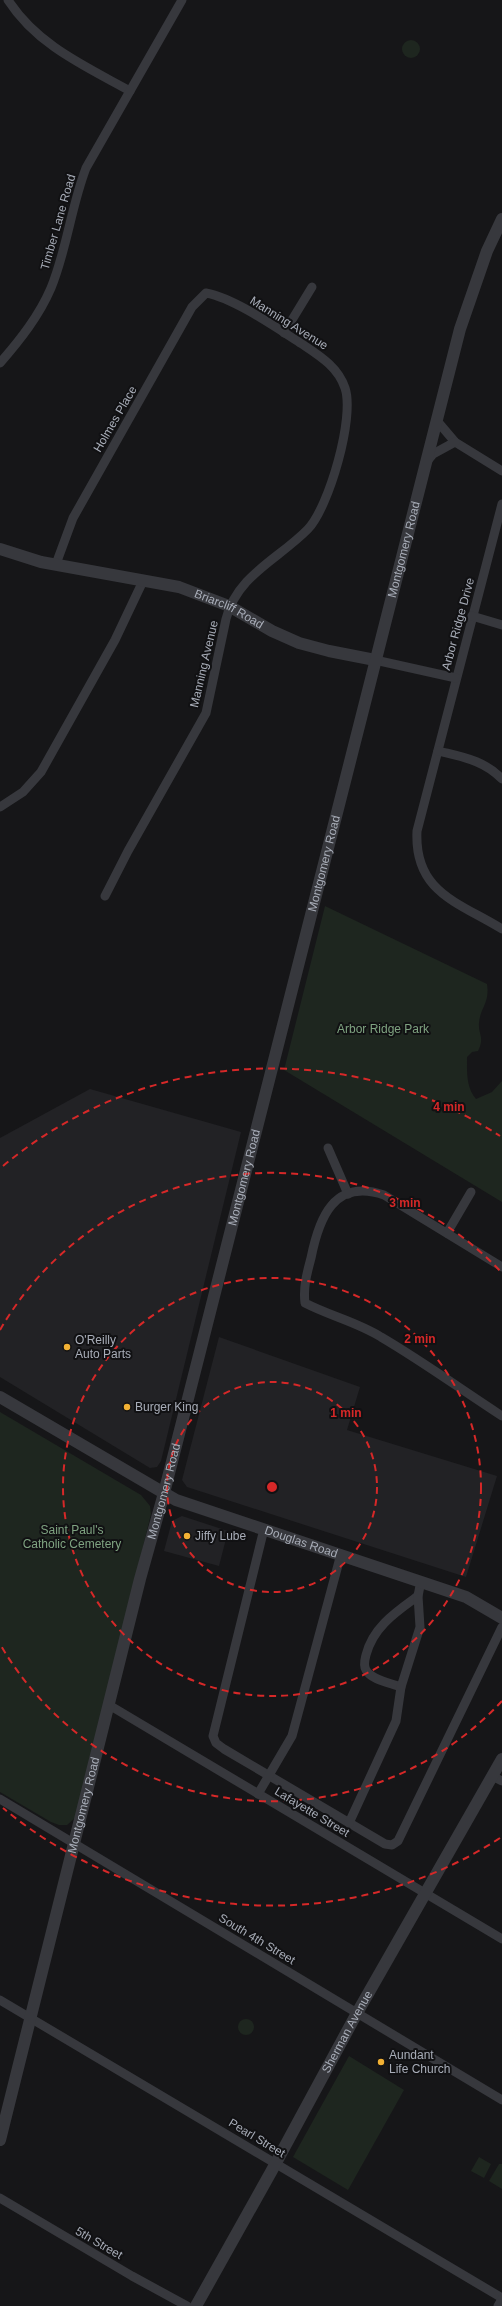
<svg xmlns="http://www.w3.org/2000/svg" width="502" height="2306" viewBox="0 0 502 2306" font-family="Helvetica,sans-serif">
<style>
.built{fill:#222225}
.green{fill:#1e261f}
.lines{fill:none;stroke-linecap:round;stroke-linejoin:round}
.minor{stroke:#37383d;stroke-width:9}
.tertiary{stroke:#37383d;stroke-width:12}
.ring{fill:none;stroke:#d62828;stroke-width:2;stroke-dasharray:7 5}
.poi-dot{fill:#f2b134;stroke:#111113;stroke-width:1.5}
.labels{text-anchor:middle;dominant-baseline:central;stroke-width:4;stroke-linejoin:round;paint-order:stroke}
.street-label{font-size:12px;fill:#a8adb8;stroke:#111113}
.park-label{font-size:12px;fill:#7fa381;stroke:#111113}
.poi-label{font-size:12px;fill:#a8adb8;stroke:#111113;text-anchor:start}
.centre{fill:#d62828;stroke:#111113;stroke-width:2}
.ring-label{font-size:12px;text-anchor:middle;font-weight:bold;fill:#d62828;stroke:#111113;stroke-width:4;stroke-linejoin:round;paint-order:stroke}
</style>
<rect width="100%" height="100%" fill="#161618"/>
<g class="built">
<path d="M90,1089L241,1132L161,1461L157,1467L150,1468L0,1377V1138Z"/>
<path d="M219,1337L360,1387L347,1430L497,1476L466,1577L187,1487L182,1480Z"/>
<path d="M182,1516L228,1531L219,1566L164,1551L172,1521Z"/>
</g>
<g class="green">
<circle cx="411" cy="49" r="9"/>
<path d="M325,906L487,984C490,1003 480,1008 479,1023C478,1035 485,1037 478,1051L472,1052L467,1057C467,1072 466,1087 476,1099L492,1092L502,1081V1202L284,1070Z"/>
<path d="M0,1412L141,1495L150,1506L151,1514L77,1816L67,1825H59L51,1822L0,1792Z"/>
<circle cx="246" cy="2027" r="8"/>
<path d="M349,2056L404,2090L348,2190L293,2157Z"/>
<path d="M479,2157L491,2164L484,2178L471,2171Z"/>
<path d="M499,2164H502V2189L489,2181Z"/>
</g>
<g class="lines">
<g class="minor">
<path d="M8,0C37,45 85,66 130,91"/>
<path d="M284,333L312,287"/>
<path d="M0,363C20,340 39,316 51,288C67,249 71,207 86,168L182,0"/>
<path d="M438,422L455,442L502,471"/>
<path d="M428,460L433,454L455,442"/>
<path d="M502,504L417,831C414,892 458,902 502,929"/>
<path d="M56,564L73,518L192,307L206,293C234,298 277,328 302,344C320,356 338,367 345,388C355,417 329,507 308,529C279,559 237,575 226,619L206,713L128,851L105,896"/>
<path d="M472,616L502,625"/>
<path d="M375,660L456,678"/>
<path d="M438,751C462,757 484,760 502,779"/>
<path d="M0,807L23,792L41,772L115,640L143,581"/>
<path d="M328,1148L348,1194"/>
<path d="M447,1233L471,1192"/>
<path d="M502,1267L384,1195C334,1178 319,1218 311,1258C307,1273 303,1287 305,1303C330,1316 357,1322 381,1337C422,1361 462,1390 502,1416"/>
<path d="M264,1529L213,1736L216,1743L224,1749L385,1844L392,1845L398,1841L502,1627"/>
<path d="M401,1687C391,1683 371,1680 366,1670C363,1665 365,1659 366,1655C373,1627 396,1612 418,1596"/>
<path d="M109,1705L502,1939"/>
<path d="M492,1776L502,1781"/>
<path d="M258,1794L292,1736L341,1554"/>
<path d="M0,1799L502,2100"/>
<path d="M349,1823L396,1721L401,1687L420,1627L418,1596L421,1581"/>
<path d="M0,2000L502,2298"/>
<path d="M0,2198L132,2276L187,2306"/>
<path d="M498,2306L502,2299"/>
</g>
<g class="tertiary">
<path id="s1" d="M0,549L41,562L179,587L229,606L272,631L299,643L329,651L375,660"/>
<path id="s2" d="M0,1397L176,1500L466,1597L502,1618"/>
<path id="s3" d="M0,2140L140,1579L164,1493L460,329L487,251L502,219"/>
<path id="s4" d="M196,2306L271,2172L357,2013L502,1759"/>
</g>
</g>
<g class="ring">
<circle cx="272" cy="1487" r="105"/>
<circle cx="272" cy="1487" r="209"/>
<path d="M502 1701A314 314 0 0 1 0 1644M0 1330A314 314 0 0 1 502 1273"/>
<path d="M500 1838A419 419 0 0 1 3 1808M3 1166A419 419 0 0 1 500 1136"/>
</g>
<g class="poi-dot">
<circle cx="67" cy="1347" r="4"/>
<circle cx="127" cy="1407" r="4"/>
<circle cx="187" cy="1536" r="4"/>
<circle cx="381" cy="2062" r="4"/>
</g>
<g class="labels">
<g class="street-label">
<text transform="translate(58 222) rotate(-74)">Timber Lane Road</text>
<text transform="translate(289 323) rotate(32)">Manning Avenue</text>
<text transform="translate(115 419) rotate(-60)">Holmes Place</text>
<text stroke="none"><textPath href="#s3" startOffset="1641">Montgomery Road</textPath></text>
<text stroke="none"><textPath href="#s1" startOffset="238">Briarcliff Road</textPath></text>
<text transform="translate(458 624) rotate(-75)">Arbor Ridge Drive</text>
<text transform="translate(204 664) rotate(-77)">Manning Avenue</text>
<text stroke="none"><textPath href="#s3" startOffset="1317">Montgomery Road</textPath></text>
<text stroke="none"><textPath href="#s3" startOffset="993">Montgomery Road</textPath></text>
<text stroke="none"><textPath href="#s3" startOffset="669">Montgomery Road</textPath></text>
<text stroke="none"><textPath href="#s2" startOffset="336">Douglas Road</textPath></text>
<text stroke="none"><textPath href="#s3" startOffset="345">Montgomery Road</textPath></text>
<text transform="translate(312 1812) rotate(31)">Lafayette Street</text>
<text transform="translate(257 1939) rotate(31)">South 4th Street</text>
<text stroke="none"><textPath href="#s4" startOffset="313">Sherman Avenue</textPath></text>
<text transform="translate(257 2138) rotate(31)">Pearl Street</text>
<text transform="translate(99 2243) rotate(30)">5th Street</text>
</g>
<g class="park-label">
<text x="383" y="1029">Arbor Ridge Park</text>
<text x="72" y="1530">Saint Paul's<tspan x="72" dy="14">Catholic Cemetery</tspan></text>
</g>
<g class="poi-label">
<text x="75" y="1340">O'Reilly<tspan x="75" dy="14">Auto Parts</tspan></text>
<text x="135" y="1407">Burger King</text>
<text x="195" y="1536">Jiffy Lube</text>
<text x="389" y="2055">Aundant<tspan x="389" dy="14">Life Church</tspan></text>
</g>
</g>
<circle cx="272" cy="1487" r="6" class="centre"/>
<g class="ring-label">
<text x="449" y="1111">4 min</text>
<text x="405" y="1207">3 min</text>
<text x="420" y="1343">2 min</text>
<text x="346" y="1417">1 min</text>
</g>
</svg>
